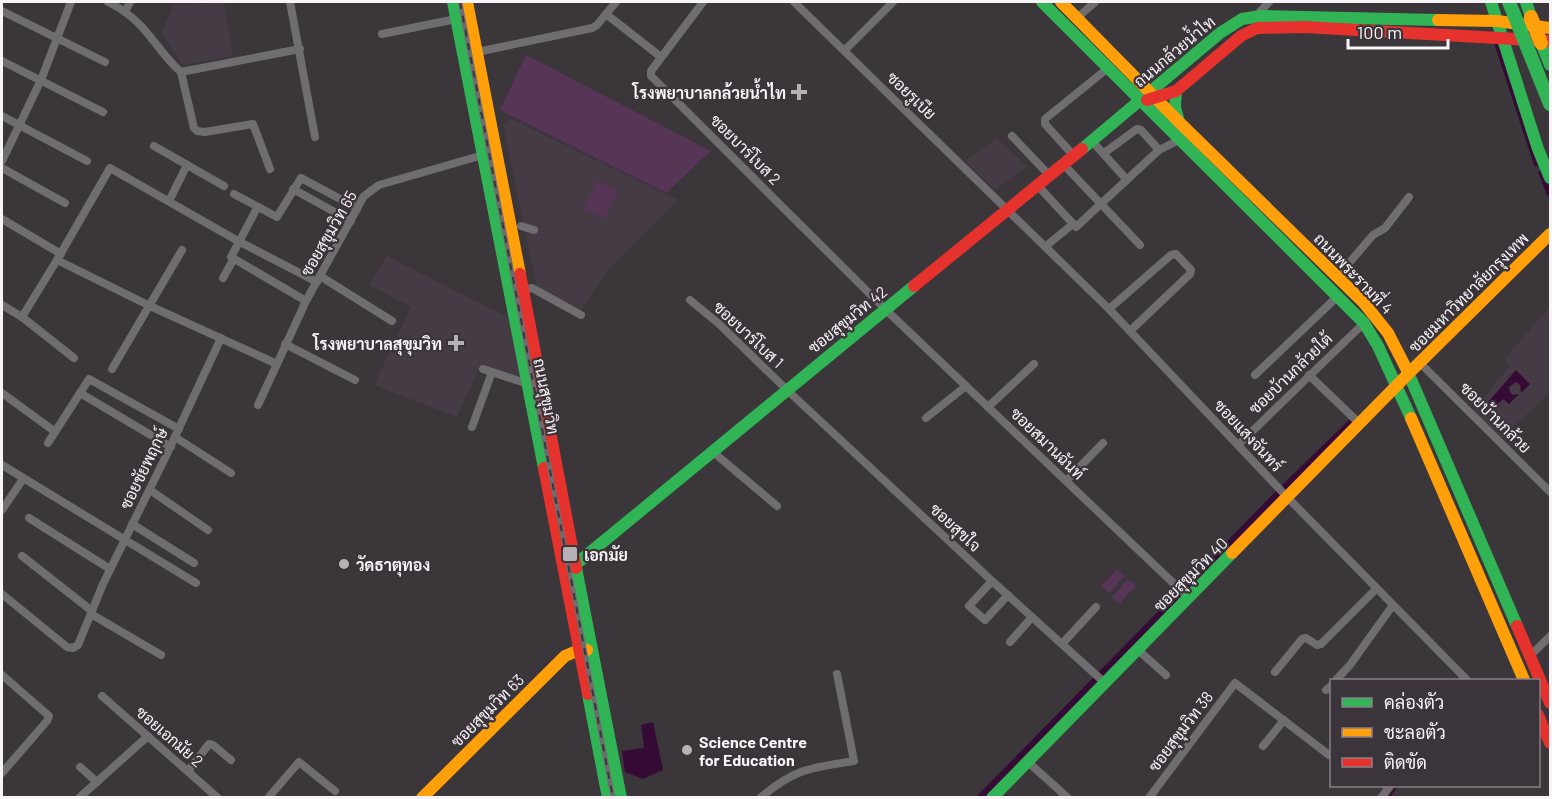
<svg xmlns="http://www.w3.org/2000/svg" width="1552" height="799" viewBox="0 0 1552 799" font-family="Barlow,Sarabun,sans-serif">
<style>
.built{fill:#453b44}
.green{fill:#573556}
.water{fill:#350a35}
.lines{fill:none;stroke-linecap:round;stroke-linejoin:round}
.stream{stroke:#350a35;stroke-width:2}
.canal{stroke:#350a35;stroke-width:7}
.street{stroke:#6f6d6f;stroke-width:8}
.fast{stroke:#30b455;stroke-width:12}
.slow{stroke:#ff9f0a;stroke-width:12}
.jam{stroke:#e5322d;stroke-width:12}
.rail-casing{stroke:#6e6c6e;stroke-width:4.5}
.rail{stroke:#3b353b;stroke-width:2;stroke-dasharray:7;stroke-linecap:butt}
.fast-bridge{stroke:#30b455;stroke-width:14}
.slow-bridge{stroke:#ff9f0a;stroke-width:14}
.poi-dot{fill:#b5b1b5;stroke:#3b353b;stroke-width:2}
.labels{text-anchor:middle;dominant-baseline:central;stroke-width:4.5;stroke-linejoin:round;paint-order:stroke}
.street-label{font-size:16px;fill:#f7f3f7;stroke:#3b353b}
.poi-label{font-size:16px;font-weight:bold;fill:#f7f3f7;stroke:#3b353b;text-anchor:start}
</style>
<rect width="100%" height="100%" fill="#3a363a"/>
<g class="built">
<path d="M224,2L233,56L182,65L161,33L174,5Z"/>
<path d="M510,118L678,200L605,274L581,310L537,288L503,125Z"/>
<path d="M997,138L1027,166L995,190L965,161Z"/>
<path d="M387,256L515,321L521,378L480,366L457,417L374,385L411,307L369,285Z"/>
<path d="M1550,307V392L1501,439L1472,411L1510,366L1504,359Z"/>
</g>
<g class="green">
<path d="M526,55L711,151L666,193L500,110Z"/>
<path d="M598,181L618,191L604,219L584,209Z"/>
<path d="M1117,569L1125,576L1109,593L1101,586Z"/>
<path d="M1128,579L1136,586L1119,604L1112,597Z"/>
</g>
<g class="water">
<path d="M1516,370L1530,384L1521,393L1520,385L1516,382L1509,387L1510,392L1513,395L1519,394L1509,404L1503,399L1489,413L1483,408Z"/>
<path d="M653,722L663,770L643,779L625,772L622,751L644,748L641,725Z"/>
</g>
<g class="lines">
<path class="stream" d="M1388,798L1397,786"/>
<g class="canal">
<path d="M1498,44L1537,163"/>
<path d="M1542,173L1550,193"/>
<path d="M980,798L1280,492L1354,420"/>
</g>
<g class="street">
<path d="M108,2C125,10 140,23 152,39C162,51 169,62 181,72"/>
<path d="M290,2L315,137"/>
<path d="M703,2L651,71V76L885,309L1189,598"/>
<path d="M794,2L1109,309L1288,498L1467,680"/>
<path d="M2,11L105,62"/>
<path d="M125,12L130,2"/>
<path d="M606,14L661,57"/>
<path d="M1256,16L1269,2"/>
<path d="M1077,18L1095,2"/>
<path d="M382,34L456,19"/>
<path d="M845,50L893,2"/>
<path d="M477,52L592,28L597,25L616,2"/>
<path d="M2,61L103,112"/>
<path d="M181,72L194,128L197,131L205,132L253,124L270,169"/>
<path d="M181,72L300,49"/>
<path d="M2,116L87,161"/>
<path d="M1012,136L1050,176"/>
<path d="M1091,140L1127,180"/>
<path d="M154,146L224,186"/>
<path d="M1104,153L1137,129L1141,130L1159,150"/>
<path d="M1074,156L1045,124V119L1108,68"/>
<path d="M2,161L41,80L71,2"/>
<path d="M1064,165L1140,245"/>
<path d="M2,168L65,203"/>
<path d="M1038,186L1076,227L1159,150L1179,140"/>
<path d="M293,189L351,221"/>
<path d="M234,194L277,217L301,178L357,208"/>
<path d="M169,201L187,165"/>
<path d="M257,208L231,257L306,301"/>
<path d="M2,219L61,254"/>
<path d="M521,226L534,230"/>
<path d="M1046,246L1073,224"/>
<path d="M57,260L150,306L277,364L306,301L364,196L379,185L483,155"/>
<path d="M320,276L392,321"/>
<path d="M1337,277L1373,235L1385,228L1409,197"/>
<path d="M223,278L233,260"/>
<path d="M523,289L532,288L581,315"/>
<path d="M690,300L718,323L787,390L992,581L1105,683"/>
<path d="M2,305L22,317L74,358"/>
<path d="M1109,309L1171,255L1176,254L1191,270L1190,274L1130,331"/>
<path d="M22,317L57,260L110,168L238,241L317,282"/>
<path d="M285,344L355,380"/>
<path d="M1420,363L1550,492"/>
<path d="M112,369L182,250"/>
<path d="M483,369L528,384"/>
<path d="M1255,375L1338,296"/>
<path d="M1309,375L1360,424"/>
<path d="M2,393L54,431"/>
<path d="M80,393L171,447"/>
<path d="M258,405L277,364"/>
<path d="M988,407L1034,364"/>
<path d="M926,418L966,386"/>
<path d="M472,427L492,372"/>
<path d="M175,437L231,473"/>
<path d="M48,443L89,379L179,429"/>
<path d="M1238,445L1364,323"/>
<path d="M713,452L777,506"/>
<path d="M2,465L196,583"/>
<path d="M1066,481L1103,443"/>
<path d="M150,490L208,530"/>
<path d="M2,510L23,479"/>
<path d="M29,518L110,569"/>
<path d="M132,524L194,563"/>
<path d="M22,556L92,611"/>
<path d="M992,581L969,606L985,620L1008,595"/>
<path d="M2,594L67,647L73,648L78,645L103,584L166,456L221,338"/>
<path d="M91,614L161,655"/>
<path d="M1010,642L1032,617"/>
<path d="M1062,644L1096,607"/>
<path d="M1138,650L1166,675"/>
<path d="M1530,656L1550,636"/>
<path d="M1275,672L1302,639L1306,638L1317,645L1321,644L1376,589"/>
<path d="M2,675L49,716L47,721L2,773"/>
<path d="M1336,680L1350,665L1393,605"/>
<path d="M1326,690L1332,685"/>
<path d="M102,696L218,798"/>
<path d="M1263,746L1284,720"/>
<path d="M1028,762L1068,798"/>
<path d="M80,767L97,782"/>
<path d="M188,771L209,744L213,745L231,760"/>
<path d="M79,798L148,736"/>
<path d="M268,798L299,762L335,791"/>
<path d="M760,798C796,768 810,768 854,761L837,674"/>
<path d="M1149,798L1235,683L1329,755"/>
<path d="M1381,798L1390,786"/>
</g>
<g class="fast">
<path d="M453,2L544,468"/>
<path d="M1042,2L1364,323L1378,346L1411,418"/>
<path d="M1491,2L1538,149L1550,178"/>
<path d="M1526,2L1531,17"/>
<path d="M1541,43L1550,65"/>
<path d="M1176,91L1175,107L1179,122"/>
<path d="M1082,149L1220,33L1242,19L1261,16L1438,20"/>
<path d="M1407,370L1517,626"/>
<path d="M576,564L914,286"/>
<path d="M576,568L621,798"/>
<path d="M588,694L608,798"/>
<path d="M992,798L1232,553"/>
</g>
<g class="slow">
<path d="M467,2L520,274"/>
<path d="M1061,2L1179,122L1364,303L1388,333L1407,370"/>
<path d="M1438,20L1497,21L1550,28"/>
<path d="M1411,418L1524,680"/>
<path d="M1232,553L1409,373L1550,234"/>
<path d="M422,798L565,656L579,650H587"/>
</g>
<g class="jam">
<path d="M1147,100L1176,91L1241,36L1257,28L1305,27L1550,41"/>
<path d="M520,274L576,568"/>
<path d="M914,286L1082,149"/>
<path d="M544,468L588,694"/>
<path d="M1517,626L1550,703"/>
<path d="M1538,715L1550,743"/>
</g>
<defs>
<path id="rail" d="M460,2L613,798"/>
</defs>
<use href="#rail" class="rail-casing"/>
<use href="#rail" class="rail"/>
<path class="fast-bridge" d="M1509,2L1550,104"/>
<path class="slow-bridge" d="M1531,17L1541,43"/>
</g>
<g class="poi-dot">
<path d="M796 83h6v6h6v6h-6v6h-6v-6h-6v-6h6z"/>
<path d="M453 334h6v6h6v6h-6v6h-6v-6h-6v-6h6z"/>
<rect x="562" y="546" width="16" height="16" rx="3"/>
<circle cx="344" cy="564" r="6"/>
<circle cx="687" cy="750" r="6"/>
</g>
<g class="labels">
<g class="street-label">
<text transform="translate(1174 51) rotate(-40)">ถนนกล้วยน้ำไท</text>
<text transform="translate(912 95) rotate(44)">ซอยรูเบีย</text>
<text transform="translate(746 149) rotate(45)">ซอยบาร์โบส 2</text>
<text transform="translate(328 233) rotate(-60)">ซอยสุขุมวิท 65</text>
<text transform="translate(1354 273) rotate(46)">ถนนพระรามที่ 4</text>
<text transform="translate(1468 292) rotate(-45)">ซอยมหาวิทยาลัยกรุงเทพ</text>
<text transform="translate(847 319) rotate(-39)">ซอยสุขุมวิท 42</text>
<text transform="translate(749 334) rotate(43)">ซอยบาร์โบส 1</text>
<text transform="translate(1290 373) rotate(-44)">ซอยบ้านกล้วยใต้</text>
<text transform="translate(547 396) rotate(79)">ถนนสุขุมวิท</text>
<text transform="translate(1496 417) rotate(45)">ซอยบ้านกล้วย</text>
<text transform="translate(1249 435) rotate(47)">ซอยแสงจันทร์</text>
<text transform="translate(1048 443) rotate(44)">ซอยสมานฉันท์</text>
<text transform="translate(143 468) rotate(-64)">ซอยชัยพฤกษ์</text>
<text transform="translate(956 527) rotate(43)">ซอยสุขใจ</text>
<text transform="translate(1190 574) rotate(-45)">ซอยสุขุมวิท 40</text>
<text transform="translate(487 710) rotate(-45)">ซอยสุขุมวิท 63</text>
<text transform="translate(1180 731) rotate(-53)">ซอยสุขุมวิท 38</text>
<text transform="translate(170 736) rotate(41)">ซอยเอกมัย 2</text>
</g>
<g class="poi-label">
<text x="786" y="92" text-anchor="end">โรงพยาบาลกล้วยน้ำไท</text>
<text x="442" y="343" text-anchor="end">โรงพยาบาลสุขุมวิท</text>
<text x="584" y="554">เอกมัย</text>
<text x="356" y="564">วัดธาตุทอง</text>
<text x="699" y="741">Science Centre<tspan x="699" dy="18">for Education</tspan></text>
</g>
</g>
<rect width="1552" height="799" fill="none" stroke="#f7f3f7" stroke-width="6"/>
<rect x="1330" y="679" width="210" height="108" fill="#3b353b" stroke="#868186" stroke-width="1.5"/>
<rect x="1342" y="698" width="30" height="9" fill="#30b455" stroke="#868186" stroke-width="1.5"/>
<text x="1384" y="709" font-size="18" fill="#f7f3f7">คล่องตัว</text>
<rect x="1342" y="728" width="30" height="9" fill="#ff9f0a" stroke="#868186" stroke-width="1.5"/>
<text x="1384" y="739" font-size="18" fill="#f7f3f7">ชะลอตัว</text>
<rect x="1342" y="758" width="30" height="9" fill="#e5322d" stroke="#868186" stroke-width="1.5"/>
<text x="1384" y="769" font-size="18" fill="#f7f3f7">ติดขัด</text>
<path d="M1348 39v9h100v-9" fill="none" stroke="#f7f3f7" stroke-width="3"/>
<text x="1357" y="39" font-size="18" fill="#f7f3f7" stroke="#3b353b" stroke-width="4.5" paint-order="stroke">100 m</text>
</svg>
